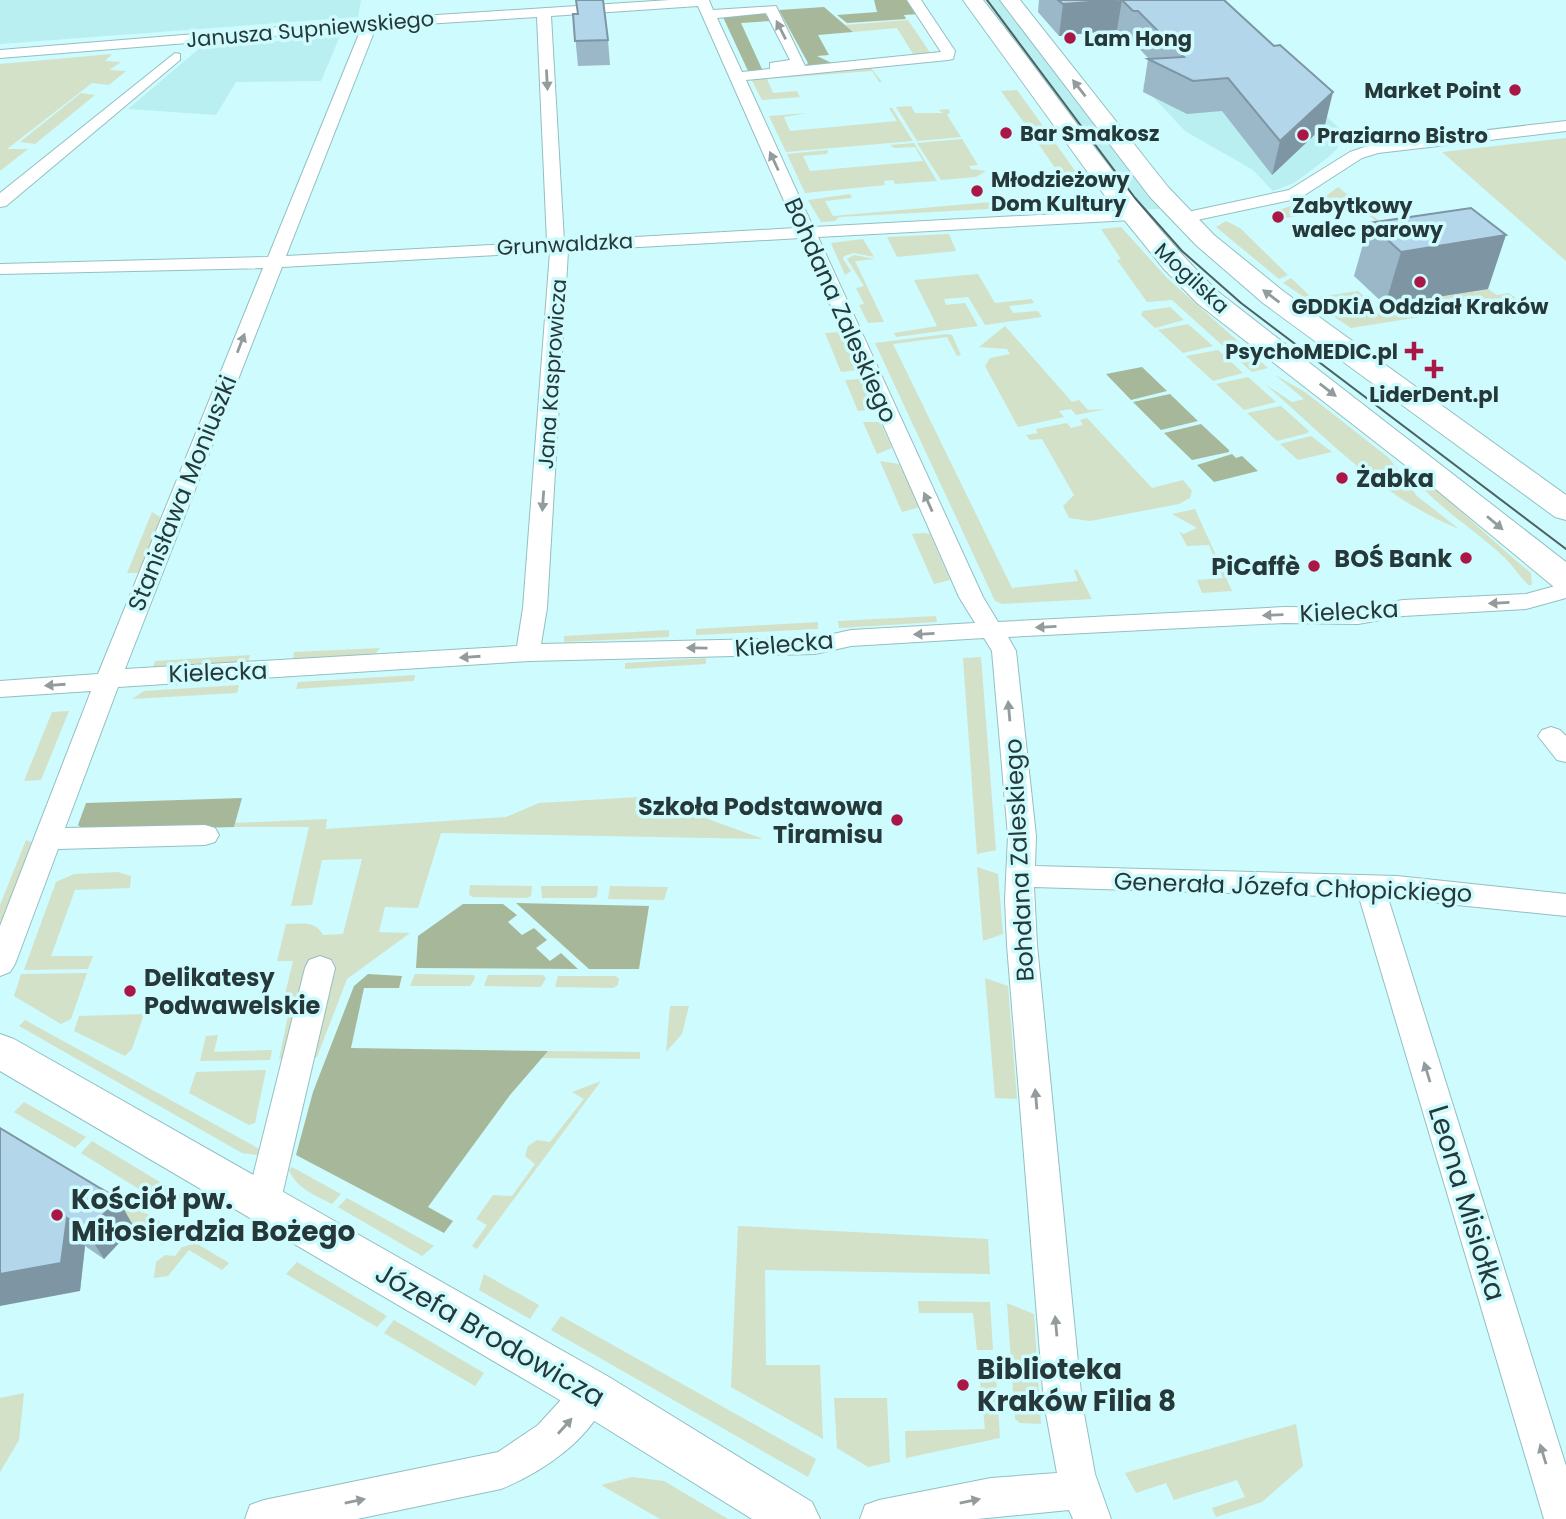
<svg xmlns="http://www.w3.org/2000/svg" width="1566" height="1519" viewBox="0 0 1566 1519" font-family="Poppins,sans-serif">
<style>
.built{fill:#b9eff1}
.green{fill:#d3e1c9}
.forest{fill:#a7b89a}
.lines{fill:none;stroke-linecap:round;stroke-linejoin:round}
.minor-casing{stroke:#94bfc1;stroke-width:2}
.tertiary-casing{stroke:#94bfc1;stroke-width:2}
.secondary-casing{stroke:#94bfc1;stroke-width:2}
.minor{fill:#fff;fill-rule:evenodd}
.tertiary{fill:#fff;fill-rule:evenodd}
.secondary{fill:#fff;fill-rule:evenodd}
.tram{stroke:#4a6263;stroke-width:2}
.wall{fill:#9bb8c9}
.shaded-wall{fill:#7e96a4}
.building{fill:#b4d6ea;stroke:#7e96a4;stroke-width:2}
.oneway{fill:#929c9c}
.poi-dot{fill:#aa1645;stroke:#cefbfd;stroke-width:2.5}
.labels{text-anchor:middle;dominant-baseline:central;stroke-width:7;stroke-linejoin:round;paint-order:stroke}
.far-street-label{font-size:21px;fill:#263839;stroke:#cefbfd}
.far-poi-label{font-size:21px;font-weight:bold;fill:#263839;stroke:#cefbfd;text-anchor:start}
.street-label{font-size:24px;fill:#263839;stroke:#cefbfd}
.poi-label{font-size:24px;font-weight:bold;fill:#263839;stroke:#cefbfd;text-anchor:end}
.near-poi-label{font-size:28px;font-weight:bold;fill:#263839;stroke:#cefbfd;text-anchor:start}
.near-street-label{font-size:28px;fill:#263839;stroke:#cefbfd}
</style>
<rect width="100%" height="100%" fill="#cefbfd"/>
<g class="built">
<path d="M0,0H361L358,17L0,44Z"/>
<path d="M985,0H1001L1161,209L1139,210Z"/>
<path d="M340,36L321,81L236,82L216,115L128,109L201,47Z"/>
<path d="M1277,71L1351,139L1337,140L1338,148L1330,156L1294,183L1273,191L1253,170L1185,131L1142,85Z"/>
</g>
<g class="green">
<path d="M908,20L933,57H915L897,28L853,32L845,25Z"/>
<path d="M112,54L105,61L121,62L109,70L126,71L109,85L92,83L7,149H28L0,171V64Z"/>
<path d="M870,67L882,82H879L872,71L767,79L773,93L797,91L800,97L762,100L751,79Z"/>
<path d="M1017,90L1043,126L1027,127L1001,91Z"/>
<path d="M81,93L95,95L35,144L20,142Z"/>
<path d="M911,106L915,113H943L939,110L948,109L950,112L947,115L961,137L917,141L896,107Z"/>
<path d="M889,108H892L913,141L786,152L769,116L808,113L784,117L790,131L897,121Z"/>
<path d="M1049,134L1085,185L1069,188L1033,136Z"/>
<path d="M1566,138V261L1442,152Z"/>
<path d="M962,139L978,165L969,166L971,169L986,171L976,177L941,180L917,143Z"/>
<path d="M914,143L937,181L895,184L893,180L884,181L885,185L805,193L787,154L828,150L827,154L803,156L810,171L923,161L915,147L894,148L890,145Z"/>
<path d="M1338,187L1432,264L1415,254L1360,208L1277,219L1271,214L1274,211L1326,196Z"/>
<path d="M850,194L852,198L825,201L833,216L1002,201L1006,208L839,217L835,221L821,222L808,200Z"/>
<path d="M1058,198L1065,209L1019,212L1013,201Z"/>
<path d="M1226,221L1240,228L1288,275L1279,279L1216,227Z"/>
<path d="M1121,227L1167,278L1268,368L1252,372L1172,300L1147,302L1117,260L1121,259L1101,229Z"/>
<path d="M949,234L956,251L897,257L887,237Z"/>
<path d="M863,239L874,257L854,253L844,256L843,259L851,271L845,275L831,243Z"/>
<path d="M854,255L875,259L855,261L884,322L868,323L859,305L864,304L856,288L864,286L847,259Z"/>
<path d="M978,274L995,303L1032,299L1034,303L1009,306L1013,313L1038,311L1042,317L985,325L968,297L944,299L946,305L965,303L978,326L896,337L894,333L937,326L914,280Z"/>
<path d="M1291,278L1312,298L1358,291L1375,307L1488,289L1497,295L1509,293L1520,301L1351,328L1283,283Z"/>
<path d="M1170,307L1184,320L1155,328L1141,315L1143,311Z"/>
<path d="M1188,324L1213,346L1183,353L1158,330Z"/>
<path d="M1005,326L1072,402L1079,400L1088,410L1106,409L1076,415L1071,409L1059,411L1064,417L1018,427L985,366L990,358L1010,354L1007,349L979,347Z"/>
<path d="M841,332L857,370L841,372L825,333Z"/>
<path d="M947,334L952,335L961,355L957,356L947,337L893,344L1012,588L1078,581L1074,570H1077L1092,599L1002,604L995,601L875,343Z"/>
<path d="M1218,350L1243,373L1213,381L1186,356Z"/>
<path d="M1275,375L1305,392L1389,458L1417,496L1459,529C1381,497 1328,439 1265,384L1292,402L1304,399Z"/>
<path d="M1248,377L1276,402L1244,410L1216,384Z"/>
<path d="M861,379L875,409L858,411L845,380Z"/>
<path d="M1281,406L1309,431L1308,433L1277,441L1247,413Z"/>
<path d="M1087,418L1152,488L1183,480L1192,491L1190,498L1179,504L1090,521L1069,518L1063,506L1074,495L1042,439L1030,440L1026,435L1038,433L1036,429L1067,423L1071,428L1083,425L1080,420Z"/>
<path d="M863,422H880L892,448L877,454Z"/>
<path d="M1311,436L1332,452L1298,460L1280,444Z"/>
<path d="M880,461L899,464L920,507L902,512Z"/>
<path d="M1402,463C1449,496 1485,536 1531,573L1532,584L1530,586C1520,578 1514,567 1505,558C1470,525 1429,503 1402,463Z"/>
<path d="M1195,509L1232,591L1202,593L1197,580L1223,578L1209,545L1187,546L1179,531L1183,534L1197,528L1172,514Z"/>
<path d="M152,512L162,518L139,573H127Z"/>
<path d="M925,533L930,534L950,580L934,584L912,534Z"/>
<path d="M936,616L937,622L839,628L838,621Z"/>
<path d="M818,622V629L696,635V629Z"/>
<path d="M669,630V637L564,642V636Z"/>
<path d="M380,648L375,654L293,659L294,652Z"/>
<path d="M250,655L248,662L153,667L155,661Z"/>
<path d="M981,657L996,850L977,854L963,658Z"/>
<path d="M706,658V664L625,669V663Z"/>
<path d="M415,675L414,681L296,689L298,682Z"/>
<path d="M239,685L237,693L132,699L144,691Z"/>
<path d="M69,711L41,780L24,781L52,712Z"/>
<path d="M639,797L640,810L678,808L763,839L441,833L418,908L385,907L379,932L410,933L347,979L317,1057L311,1058L333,960L310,961L285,1059H279L289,1011H281L293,961H277L286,924C301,924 315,920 323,935L343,934L362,859L322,860L312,905L291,906L309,827H234L235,823L327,819L326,829L506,817L539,803Z"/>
<path d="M26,840L34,843L0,926V905Z"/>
<path d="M977,867L998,874L1003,934L983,941Z"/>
<path d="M118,872L131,876L130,888L75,890L51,956H93L88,969L24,970L56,882L74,874Z"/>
<path d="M470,885L532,886L531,896L527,898L473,897L469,895Z"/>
<path d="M541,886H598L597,896L594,898H542Z"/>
<path d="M610,886L668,887L664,900L608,899Z"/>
<path d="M87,973L71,1019L61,1024L14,996L21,974Z"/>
<path d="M415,974L474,975L475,978L470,986H410Z"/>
<path d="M488,975H543L546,978L541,987L484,986Z"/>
<path d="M558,976H616L619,979L618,985L613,988L555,987Z"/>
<path d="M985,978L1008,986L1017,1099L995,1098Z"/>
<path d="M670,1006H689L682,1034L666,1052Z"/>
<path d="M144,1014L132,1049L125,1056L74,1031L79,1016Z"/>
<path d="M25,1020L265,1152L257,1155L242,1153L19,1026Z"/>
<path d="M218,1035L214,1052L272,1050L270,1060L200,1061L206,1036Z"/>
<path d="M548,1051L640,1052V1059L541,1058Z"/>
<path d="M266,1070L255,1123L249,1125L189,1093L196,1072Z"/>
<path d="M601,1081L477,1249L472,1246L487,1225L476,1219L493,1195L512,1196L535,1164L525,1156L528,1146L537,1140L550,1142L584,1099L572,1092Z"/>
<path d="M24,1102L86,1137L75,1148L14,1112Z"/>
<path d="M92,1141L183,1196L171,1209L81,1153Z"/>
<path d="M292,1167L341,1194L332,1204C315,1195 297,1189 289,1170Z"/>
<path d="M101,1187L178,1232L162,1245L93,1202Z"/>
<path d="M347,1198L434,1246L422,1256L338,1207Z"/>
<path d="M738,1226L988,1239L990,1274L765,1270L766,1365H820L823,1439L731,1387Z"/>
<path d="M196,1243L229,1263L222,1270L189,1250L168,1276L154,1278L156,1262L165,1255L175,1256L182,1247Z"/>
<path d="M297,1262L387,1316L377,1327L286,1274Z"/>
<path d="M484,1274L539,1305L530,1319L479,1290Z"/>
<path d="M918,1301L990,1302L993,1350H977L973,1313H919Z"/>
<path d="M1007,1303L1034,1314L1041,1424L1020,1423L1015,1419Z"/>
<path d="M561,1316L816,1459L808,1477L551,1330Z"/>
<path d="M394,1320L484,1373L475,1386L384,1333Z"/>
<path d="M979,1373L996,1374L1000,1438L906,1458L905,1431L985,1429Z"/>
<path d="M24,1393L19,1440L0,1472V1398Z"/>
<path d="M834,1398H887L890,1462L868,1467L837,1448Z"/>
<path d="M1296,1424L1303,1466L1262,1502L1216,1517L1212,1508L1245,1497L1237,1480L1174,1500L1166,1483L1136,1493L1125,1473Z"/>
<path d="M632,1477L664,1481L728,1519H660L601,1485Z"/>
</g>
<g class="forest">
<path d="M874,0H910L919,14L904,15L906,19L847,23L837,15L877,12Z"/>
<path d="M824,7L853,32L818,35L829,55L817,56L836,65L805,66L808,63L779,10Z"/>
<path d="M758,12L765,14L771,21L741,23L762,69L749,73L722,15Z"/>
<path d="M1142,367L1167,391L1131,400L1106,374Z"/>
<path d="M1170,394L1198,421L1161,430L1133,402Z"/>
<path d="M1201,424L1229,450V452L1192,460L1164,433Z"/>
<path d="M1232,454L1236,458L1242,456L1258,471L1214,482L1197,465Z"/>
<path d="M242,798L234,827L85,831L78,825L86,803Z"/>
<path d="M516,903L649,906L639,969H589Z"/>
<path d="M463,904H503L517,915L508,922L522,935L534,928L547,940L536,948L550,961L561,953L578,969L416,968L418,936Z"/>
<path d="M368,974L402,976L399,988H364L351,1048L548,1051L510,1095L428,1207L453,1221L444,1233L296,1155L313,1092L354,986Z"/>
</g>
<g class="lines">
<defs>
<g id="minor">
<path d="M670,0H709L713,10L776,6L805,66L941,52L907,0H921L955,51L953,59L948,60L746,80L813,227L1131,210L1140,215L1131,220L818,237L983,597L998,622L1284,607L1358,608L1403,600L1526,594L1566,583V598L1526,609L1403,616L1358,624L1284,623L1008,637L1016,651L1036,836L1035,866L1397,876L1566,894V916L1388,898L1566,1466V1519H1544L1359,897L1034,887L1037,945L1082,1403L1095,1474L1111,1519H1073L1069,1510L977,1519H860L865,1505L879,1500L991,1478L1057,1473L1044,1403L1007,945L1005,900L1008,836L992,651L984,638L851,646L815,654L529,661L118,687L65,828L205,825L215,828L219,835L215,842L205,845L58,849L15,964L10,972L0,976V926L91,691L0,697V681L98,674L263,268L0,274V264L268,257L361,29L0,58V50L390,18ZM698,6L796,228L564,241L551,16ZM766,13L790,60L770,63V69L742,72L717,18ZM537,17L547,242L286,256L376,27ZM801,238L959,597L975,623L851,630L815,638L541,644L547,608L568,251ZM550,252L523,608L517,646L125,669L282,267Z"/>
<path d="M175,53L180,54V60L6,206L0,207V193Z"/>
<path d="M1566,121V131L1378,153L1362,158L1300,198L1183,223L1174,218L1183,213L1289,190L1350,152L1376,143Z"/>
<path d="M1551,727L1560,730L1566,736V762L1557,760L1538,736L1542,730Z"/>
<path d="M320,956L331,960L335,968L280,1204L275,1215L263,1219L251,1215L246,1204L305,968L309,960Z"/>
<path d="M592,1375L605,1380L610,1393C591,1439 545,1471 501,1489L357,1519H245L250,1505L264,1500L498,1452L538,1425L579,1380Z"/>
</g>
<path id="tertiary" d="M0,1034L14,1039L609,1377L812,1502L820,1519H752L575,1409L0,1071Z"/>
<g id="secondary">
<path d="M963,0H983C1061,98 1128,203 1217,291L1566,562V590L1554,587L1432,486L1197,303L1164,269L1105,196Z"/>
<path d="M1000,0H1020L1168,187L1214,235L1283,291L1566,495V520L1555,517L1263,303L1196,245L1150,197Z"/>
</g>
</defs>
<use href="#minor" class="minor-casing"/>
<use href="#tertiary" class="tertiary-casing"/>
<use href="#secondary" class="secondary-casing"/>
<use href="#minor" class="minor"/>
<use href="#tertiary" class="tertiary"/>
<use href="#secondary" class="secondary"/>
<path class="tram" d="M987,0L1135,198L1182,251L1241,303L1566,549"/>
</g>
<g class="wall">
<path d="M1039,0H1224L1325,125L1272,175L1222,111L1187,114L1143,92L1148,59H1149L1133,42L1129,43L1117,30L1059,36L1038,12Z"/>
<path d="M573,14L608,40L610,65L578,66Z"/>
<path d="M1369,223L1488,289L1385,305L1354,276Z"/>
<path d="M0,1128L134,1227L104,1259L85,1246L80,1291Z"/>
</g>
<g class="shaded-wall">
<path d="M1122,0L1117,30L1059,36L1063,4Z"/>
<path d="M1333,92L1325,125L1272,175L1280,141Z"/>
<path d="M1506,235L1488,289L1385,305L1401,252Z"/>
<path d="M118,1199L134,1227L104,1259L87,1232Z"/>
<path d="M67,1218L85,1246L80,1291L0,1306V1274Z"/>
</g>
<g class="building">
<path d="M576,0H603L608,40L575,41L573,14H578Z"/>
<path d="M1058,0H1116L1063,4Z"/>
<path d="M1122,0H1224L1274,46L1280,45L1333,92L1280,141L1228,78L1193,81L1148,59L1184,57L1138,11H1133Z"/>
<path d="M1471,208L1506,235L1401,252L1369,223Z"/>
<path d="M0,1128L118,1199L87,1232L67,1218L61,1263L0,1274Z"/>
</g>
<defs><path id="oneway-solid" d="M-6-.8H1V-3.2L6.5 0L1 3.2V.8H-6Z" transform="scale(1.75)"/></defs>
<g class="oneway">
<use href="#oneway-solid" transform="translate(781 30) rotate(-117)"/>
<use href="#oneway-solid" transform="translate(547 80) rotate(87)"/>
<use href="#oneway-solid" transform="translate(1079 88) rotate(-128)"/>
<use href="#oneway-solid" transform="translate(774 161) rotate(-115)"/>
<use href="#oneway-solid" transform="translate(1271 296) rotate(-143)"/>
<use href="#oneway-solid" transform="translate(241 343) rotate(-69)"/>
<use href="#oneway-solid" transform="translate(1328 390) rotate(38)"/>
<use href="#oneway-solid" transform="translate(543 501) rotate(94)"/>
<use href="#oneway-solid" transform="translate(928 502) rotate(-114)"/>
<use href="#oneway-solid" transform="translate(1495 523) rotate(40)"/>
<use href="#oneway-solid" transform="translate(1499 603) rotate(177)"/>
<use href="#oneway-solid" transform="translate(1273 615) rotate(178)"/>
<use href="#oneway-solid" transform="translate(1046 627) rotate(177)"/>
<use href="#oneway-solid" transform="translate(924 634) rotate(177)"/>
<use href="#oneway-solid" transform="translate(697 648) rotate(-179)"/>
<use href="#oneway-solid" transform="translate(470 657) rotate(176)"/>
<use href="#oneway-solid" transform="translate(55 685) rotate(176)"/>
<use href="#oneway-solid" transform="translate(1009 711) rotate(-95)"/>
<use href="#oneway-solid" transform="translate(1427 1072) rotate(-107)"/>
<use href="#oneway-solid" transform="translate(1036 1099) rotate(-95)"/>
<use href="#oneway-solid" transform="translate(1056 1326) rotate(-95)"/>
<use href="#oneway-solid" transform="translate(565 1426) rotate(-48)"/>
<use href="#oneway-solid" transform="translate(1543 1454) rotate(-107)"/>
<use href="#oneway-solid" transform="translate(355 1501) rotate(-11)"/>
<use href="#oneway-solid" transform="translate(970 1501) rotate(-11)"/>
</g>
<g class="poi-dot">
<circle cx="1070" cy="38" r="7"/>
<circle cx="1515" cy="90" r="7"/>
<circle cx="1006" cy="133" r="7"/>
<circle cx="1303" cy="135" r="7"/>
<circle cx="977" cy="191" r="7"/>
<circle cx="1278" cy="217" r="7"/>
<circle cx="1420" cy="282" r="7"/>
<path d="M1410.5 340.5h7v7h7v7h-7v7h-7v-7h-7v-7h7z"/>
<path d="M1430.5 358.5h7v7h7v7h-7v7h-7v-7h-7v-7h7z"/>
<circle cx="1342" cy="478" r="7"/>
<circle cx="1466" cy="558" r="7"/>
<circle cx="1314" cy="566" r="7"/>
<circle cx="897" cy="820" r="7"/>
<circle cx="130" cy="991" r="7"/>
<circle cx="57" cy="1215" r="7"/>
<circle cx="963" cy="1385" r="7"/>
</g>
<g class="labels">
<g class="far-street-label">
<text transform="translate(310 29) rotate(-5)">Janusza Supniewskiego</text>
<text transform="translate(565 244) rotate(-3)">Grunwaldzka</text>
<text transform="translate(1192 278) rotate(43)">Mogilska</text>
<text transform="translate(552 374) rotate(-86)">Jana Kasprowicza</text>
</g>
<g class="far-poi-label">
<text x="1084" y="38">Lam Hong</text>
<text x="1501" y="90" text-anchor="end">Market Point</text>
<text x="1020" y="133">Bar Smakosz</text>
<text x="1317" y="135">Praziarno Bistro</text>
<text x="991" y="179">Młodzieżowy<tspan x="991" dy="24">Dom Kultury</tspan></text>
<text x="1292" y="205">Zabytkowy<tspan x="1292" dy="24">walec parowy</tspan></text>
<text x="1420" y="306" text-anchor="middle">GDDKiA Oddział Kraków</text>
<text x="1398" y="351" text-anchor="end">PsychoMEDIC.pl</text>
<text x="1434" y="394" text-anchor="middle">LiderDent.pl</text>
</g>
<g class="street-label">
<text transform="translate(841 310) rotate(66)">Bohdana Zaleskiego</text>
<text transform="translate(182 493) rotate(-68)">Stanisława Moniuszki</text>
<text transform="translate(1349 611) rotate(-3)">Kielecka</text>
<text transform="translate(784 644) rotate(-5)">Kielecka</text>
<text transform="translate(218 672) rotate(-2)">Kielecka</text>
<text transform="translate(1019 860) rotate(-93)">Bohdana Zaleskiego</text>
<text transform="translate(1293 887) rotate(2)">Generała Józefa Chłopickiego</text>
</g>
<g class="poi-label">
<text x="1356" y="478" text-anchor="start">Żabka</text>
<text x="1452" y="558">BOŚ Bank</text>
<text x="1300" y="566">PiCaffè</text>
<text x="883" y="806">Szkoła Podstawowa<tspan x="883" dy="28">Tiramisu</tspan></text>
<text x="144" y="977" text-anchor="start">Delikatesy<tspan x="144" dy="28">Podwawelskie</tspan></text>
</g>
<g class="near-poi-label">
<text x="71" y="1199">Kościół pw.<tspan x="71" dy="32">Miłosierdzia Bożego</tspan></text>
<text x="977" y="1369">Biblioteka<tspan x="977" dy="32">Kraków Filia 8</tspan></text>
</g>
<g class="near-street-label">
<text transform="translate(1467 1203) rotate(73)">Leona Misiołka</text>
<text transform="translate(490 1335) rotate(30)">Józefa Brodowicza</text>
</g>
</g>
</svg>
